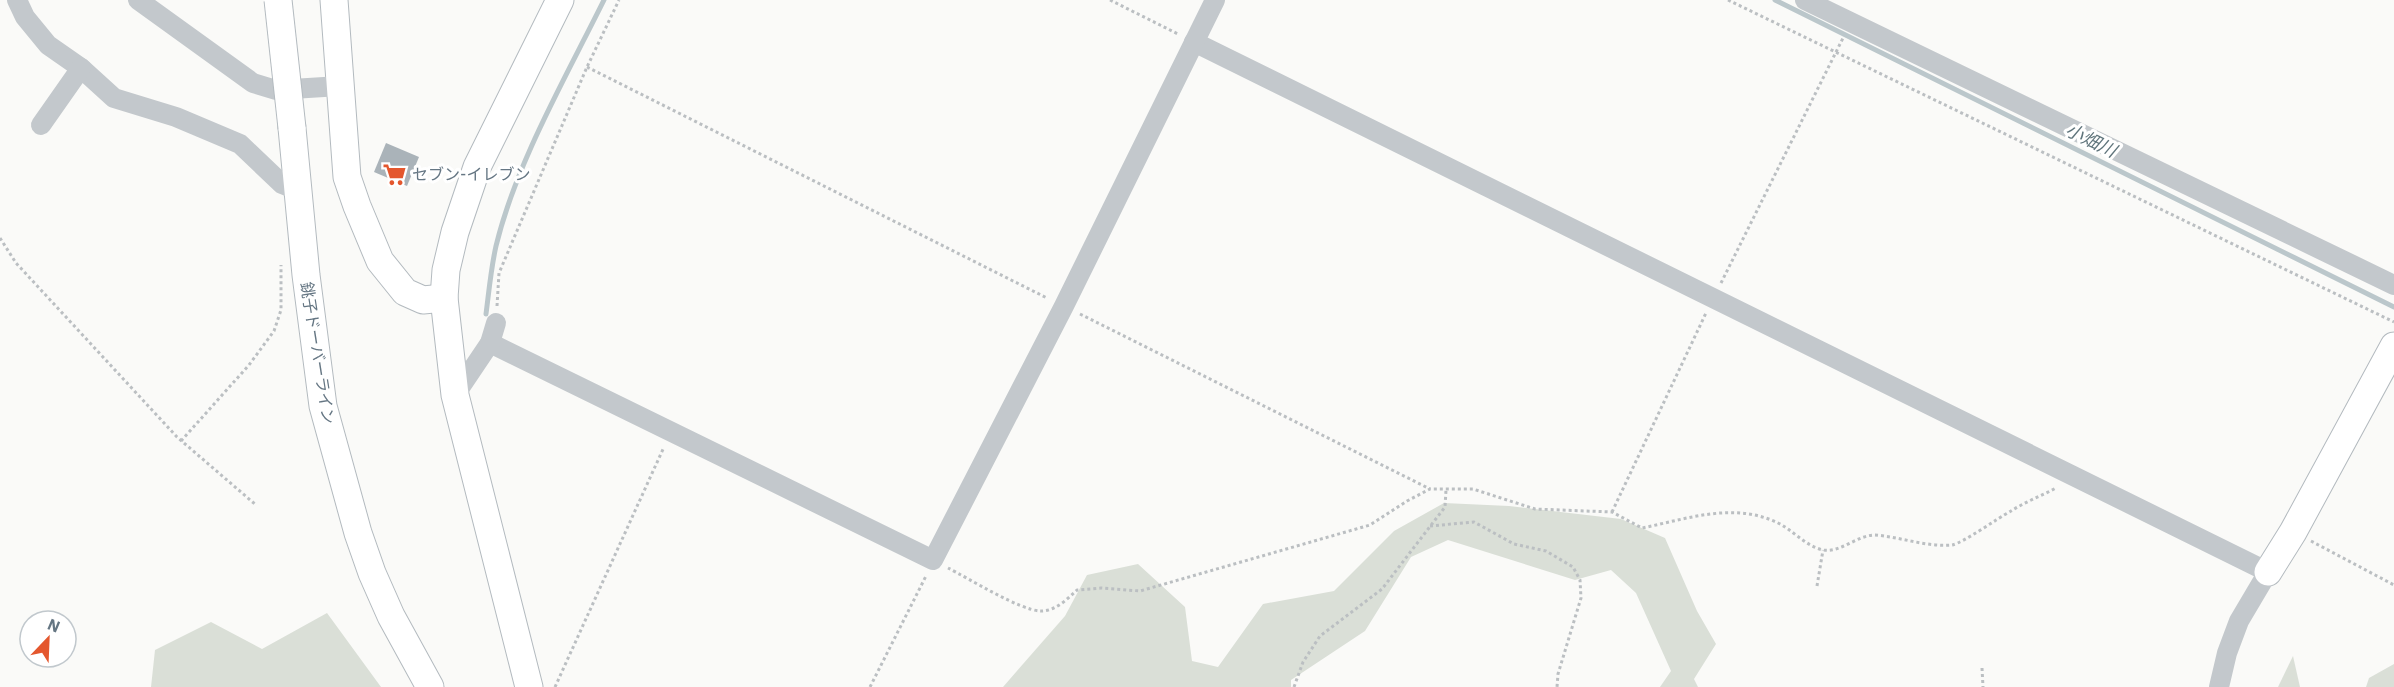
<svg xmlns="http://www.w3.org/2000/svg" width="2394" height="687" viewBox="0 0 2394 687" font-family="'IBM Plex Sans','Noto Sans JP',sans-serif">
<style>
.green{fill:#dadfd7}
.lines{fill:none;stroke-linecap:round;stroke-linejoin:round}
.stream{stroke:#bbc7cb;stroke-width:5}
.building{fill:#aab3b9}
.secondary-casing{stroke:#b3babf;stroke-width:29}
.path{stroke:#bbbfc2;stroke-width:3;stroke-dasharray:3 3;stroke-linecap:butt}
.street{stroke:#c3c8cc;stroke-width:20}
.secondary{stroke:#fff;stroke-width:27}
.secondary-bridge-casing{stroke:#b3babf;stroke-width:29;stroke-linecap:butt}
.secondary-bridge{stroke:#fff;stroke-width:27}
.labels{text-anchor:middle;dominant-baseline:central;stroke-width:6;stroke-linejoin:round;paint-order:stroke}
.poi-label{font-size:16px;fill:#657683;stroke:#fff;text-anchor:start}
.street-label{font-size:16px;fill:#657683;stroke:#fff}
.water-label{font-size:18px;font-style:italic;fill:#60757c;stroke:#fff}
</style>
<rect width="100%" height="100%" fill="#fafaf8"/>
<g class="green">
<path d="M1444,503L1509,506L1621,519L1665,538L1697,611L1716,644L1694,679L1698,687H1660L1671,671L1636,593L1611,570L1575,580L1448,540L1411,557L1365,631L1291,680V687H1003L1065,616L1087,575L1138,564L1185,607L1192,661L1218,667L1263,604L1334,591L1394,531Z"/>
<path d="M327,613L381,687H151L155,650L211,622L262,649Z"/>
<path d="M2293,656L2300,687H2278Z"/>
<path d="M2394,664V687H2366L2369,678Z"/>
</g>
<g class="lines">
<g class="stream">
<path d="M1775,0L2394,307"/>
<path d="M486,314C489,291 491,268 496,246C516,163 566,77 604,0"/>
</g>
</g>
<path class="building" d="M386,143L419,157L407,186L374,172Z"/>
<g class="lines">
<defs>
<g id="secondary">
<path d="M334,0L347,177L357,206L380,261L405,292L423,300L444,298"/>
<path d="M292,128L306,275L323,406L358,533L372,573L391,616L430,687"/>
<path d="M2268,572L2293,532L2394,346"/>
<path d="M529,687L455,395L444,298L446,270L455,232L477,167L560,0"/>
</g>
</defs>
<use href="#secondary" class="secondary-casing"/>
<g class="path">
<path d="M1110,0L1178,34"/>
<path d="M1728,0L2394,322"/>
<path d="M587,67L1047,298"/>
<path d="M0,238L16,263L177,437L256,505"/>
<path d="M1721,283L1844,36"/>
<path d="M497,306L499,273L587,67L619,0"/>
<path d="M1080,314L1430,489"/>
<path d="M181,441L249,365L274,331L281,310V265"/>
<path d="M1612,512L1706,313"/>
<path d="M1430,526L1474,522L1514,544L1546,551L1573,567L1580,580L1581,598L1558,674L1557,687"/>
<path d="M2311,541L2394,585"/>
<path d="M948,568C968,578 1021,611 1041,611C1056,611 1067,599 1077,590L1101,588L1140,591L1370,525L1407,501L1430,489H1473L1535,509L1612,512L1642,528C1687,519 1732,502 1776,522C1792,529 1805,546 1823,550C1841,553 1857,535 1875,535C1901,537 1925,547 1952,545C1963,543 1998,518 2011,511C2025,502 2041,496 2056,488"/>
<path d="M1817,586L1823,550"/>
<path d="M1982,668L1983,687"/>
<path d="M555,687L664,447"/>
<path d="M870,687L926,576"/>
<path d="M1294,687L1303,662L1320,636L1382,589L1445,507L1446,490"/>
</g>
<g class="street">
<path d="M17,0L25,17L48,45L81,68L114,98L176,117L240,144L282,184L297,190"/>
<path d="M138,0L253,83L276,90L340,86"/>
<path d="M1805,0L2394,285"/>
<path d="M1194,42L2268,572L2239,621L2227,653L2219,687"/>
<path d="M41,125L81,68"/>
<path d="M490,343L933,560L1064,306L1215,0"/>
<path d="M455,395L490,343L496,323"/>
</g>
<use href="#secondary" class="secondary"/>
<defs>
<path id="secondary-bridge" d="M278,0L292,128"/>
</defs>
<use href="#secondary-bridge" class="secondary-bridge-casing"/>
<use href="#secondary-bridge" class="secondary-bridge"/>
</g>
<defs>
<symbol id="supermarket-bare" viewBox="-9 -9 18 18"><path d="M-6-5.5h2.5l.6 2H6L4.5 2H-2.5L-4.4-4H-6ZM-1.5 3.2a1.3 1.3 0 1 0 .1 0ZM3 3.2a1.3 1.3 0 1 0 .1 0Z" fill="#e4572e" stroke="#fff" stroke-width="2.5" paint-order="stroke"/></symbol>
</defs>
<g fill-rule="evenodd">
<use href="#supermarket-bare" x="378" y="158" width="33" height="33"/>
</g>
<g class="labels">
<g class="poi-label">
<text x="412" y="174">セブン-イレブン</text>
</g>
<g class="street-label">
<text transform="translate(318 353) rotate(81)">銚子ドーバーライン</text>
</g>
<g class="water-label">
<text transform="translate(2091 140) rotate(26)">小畑川</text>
</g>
</g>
<g transform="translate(48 639) rotate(23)"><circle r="28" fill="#ffffff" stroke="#c1c8cd" stroke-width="1.5"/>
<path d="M0-4.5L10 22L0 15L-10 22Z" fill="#e4572e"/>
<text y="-9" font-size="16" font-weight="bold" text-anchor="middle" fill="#657683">N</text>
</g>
</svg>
